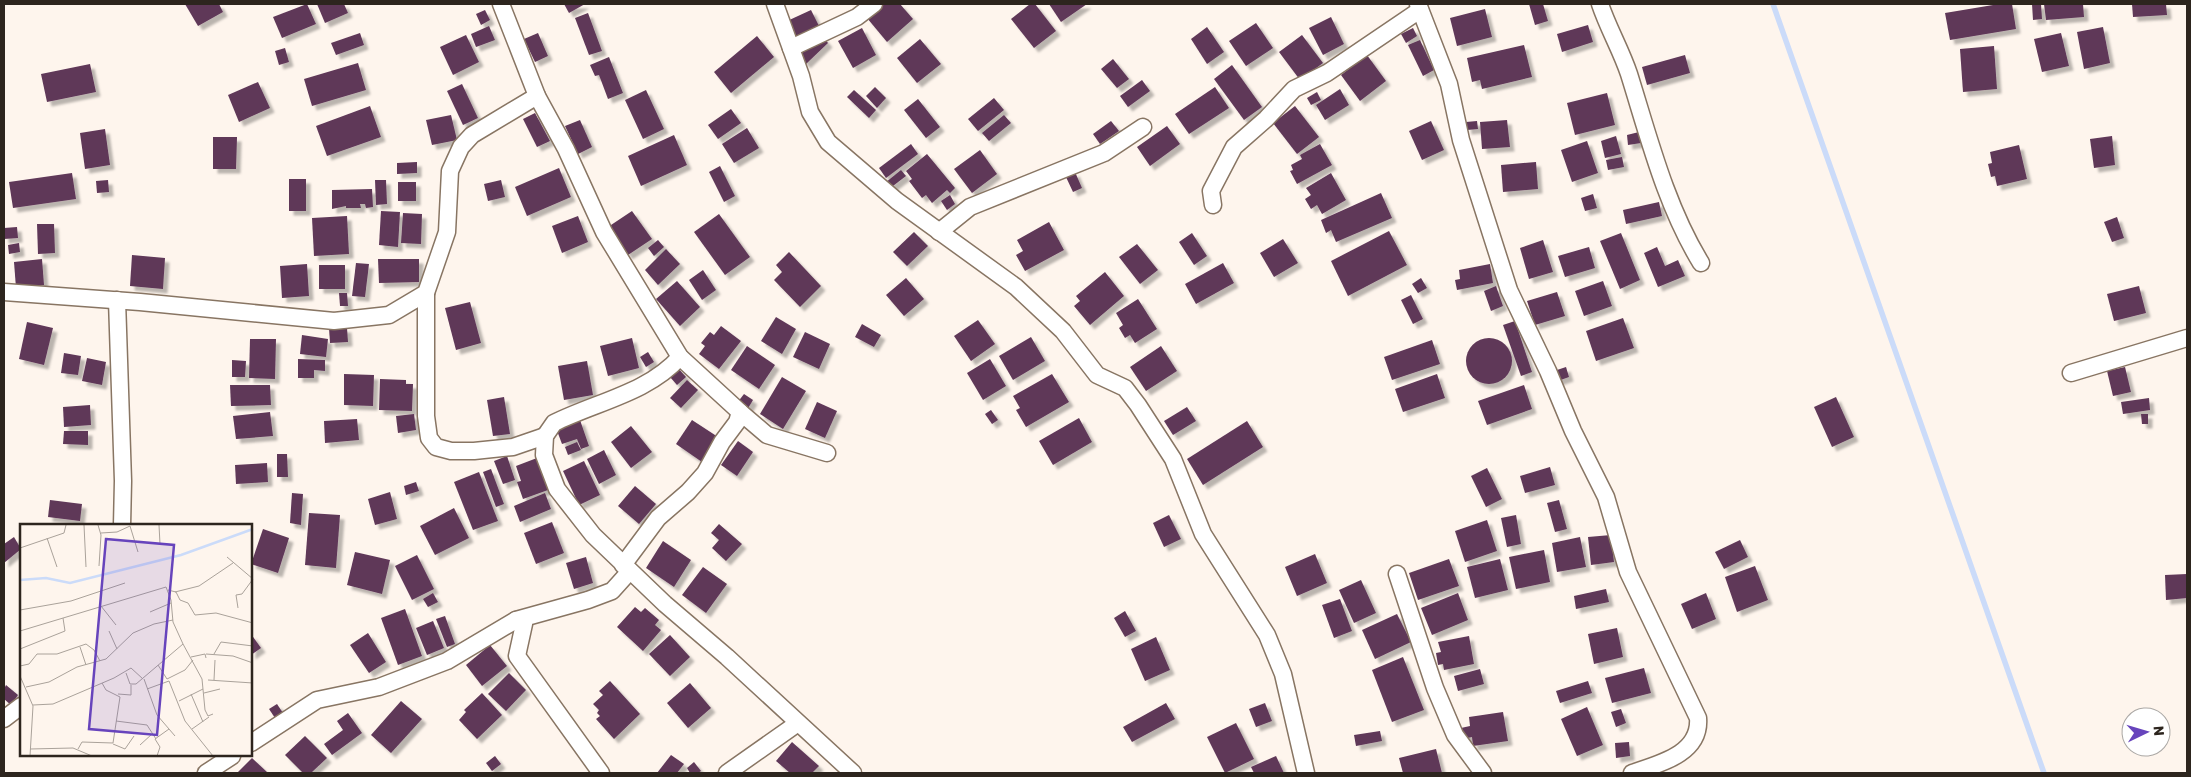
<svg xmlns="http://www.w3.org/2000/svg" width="2191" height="777" viewBox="0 0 2191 777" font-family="Rubik,sans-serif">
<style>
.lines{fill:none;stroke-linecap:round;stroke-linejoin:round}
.stream{stroke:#cbdbf9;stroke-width:5.5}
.building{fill:#5f3758;filter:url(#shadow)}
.minor-casing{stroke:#887563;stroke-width:19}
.minor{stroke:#fff;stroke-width:16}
.inset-river{fill:none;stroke:#cbdbf9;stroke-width:2.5}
.inset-road{fill:none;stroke:#aaa29a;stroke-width:1}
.view{fill:#6744bc;fill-opacity:0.15;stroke:#6744bc;stroke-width:2.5}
.inset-edge{fill:none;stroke:#2d251e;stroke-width:2.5}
</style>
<defs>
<filter id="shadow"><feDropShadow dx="4.5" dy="4.5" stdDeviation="1" flood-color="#0004"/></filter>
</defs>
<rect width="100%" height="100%" fill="#fef5ed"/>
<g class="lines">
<path class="stream" d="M1773,4L2044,773"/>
</g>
<g class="building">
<path d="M185,4H219L223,12L198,26Z"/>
<path d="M307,4L316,24L282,38L273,17Z"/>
<path d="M317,4H344L348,13L325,23Z"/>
<path d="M564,4H585L569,13Z"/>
<path d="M884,4H900L913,19L887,42L867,18Z"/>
<path d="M1030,4H1035L1056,31L1034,48L1011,19Z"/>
<path d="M1049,4H1087L1061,22Z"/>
<path d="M1529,4H1543L1548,21L1535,25Z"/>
<path d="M1999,4H2012L2016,29L1950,40L1945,13Z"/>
<path d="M2032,4H2041L2042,19L2033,20Z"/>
<path d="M2044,4H2083L2084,17L2046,20Z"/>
<path d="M2132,4H2166L2167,15L2133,17Z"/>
<path d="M1485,9L1492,37L1457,46L1450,18Z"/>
<path d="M485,10L490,20L481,25L476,14Z"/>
<path d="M811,10L820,28L794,40L785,22Z"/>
<path d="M588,13L602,51L589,55L575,18Z"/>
<path d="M1331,17L1344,44L1323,55L1309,28Z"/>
<path d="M1256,23L1273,48L1246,66L1229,41Z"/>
<path d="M1588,25L1593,42L1562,52L1557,34Z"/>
<path d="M489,26L495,40L476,47L471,34Z"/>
<path d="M1207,27L1224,52L1207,64L1191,39Z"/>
<path d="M2103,27L2110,63L2084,69L2077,32Z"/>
<path d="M862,28L876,55L853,68L838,41Z"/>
<path d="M1413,28L1417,36L1406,43L1401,34Z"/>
<path d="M360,33L364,45L336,55L331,43Z"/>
<path d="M538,33L548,56L535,62L524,39Z"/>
<path d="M2061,33L2069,66L2042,72L2034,39Z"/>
<path d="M466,35L479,62L453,75L440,47Z"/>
<path d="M821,35L828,43L806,64L799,56Z"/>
<path d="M1302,35L1323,63L1300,80L1279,52Z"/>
<path d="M757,36L774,57L731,93L714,72Z"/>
<path d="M920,39L941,64L917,83L897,58Z"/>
<path d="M1420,40L1434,70L1423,76L1408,45Z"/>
<path d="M1524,45L1532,77L1482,89L1480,80L1472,82L1467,58Z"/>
<path d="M1994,46L1997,89L1963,92L1960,49Z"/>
<path d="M285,48L289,62L279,65L275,51Z"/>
<path d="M1367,55L1386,81L1360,101L1341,75Z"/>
<path d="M1685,55L1690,73L1647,85L1642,67Z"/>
<path d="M609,57L623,93L608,99L599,75L595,76L590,65Z"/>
<path d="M1113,59L1129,79L1117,88L1101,69Z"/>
<path d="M358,63L366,90L312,106L304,79Z"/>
<path d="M90,64L96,92L47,102L41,74Z"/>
<path d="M1232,65L1262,107L1244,120L1214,79Z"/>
<path d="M1142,80L1150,91L1128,107L1120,96Z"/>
<path d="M258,82L270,108L239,122L228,95Z"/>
<path d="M462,84L478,118L463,125L447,91Z"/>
<path d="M875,87L886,98L877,108L866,96Z"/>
<path d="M1215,87L1229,108L1189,134L1175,114Z"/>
<path d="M1340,89L1349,105L1325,120L1316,105Z"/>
<path d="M646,90L664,129L643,139L625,100Z"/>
<path d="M854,90L876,110L869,118L847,97Z"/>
<path d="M1317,92L1321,100L1311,105L1307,98Z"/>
<path d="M1607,93L1615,125L1575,135L1567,103Z"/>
<path d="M994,98L1004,110L978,131L968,119Z"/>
<path d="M918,99L940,127L926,138L904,110Z"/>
<path d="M370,106L381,137L327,156L316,126Z"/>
<path d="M1295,106L1319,137L1297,154L1273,123Z"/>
<path d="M731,109L741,123L718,139L708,125Z"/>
<path d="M535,113L550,141L537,147L523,119Z"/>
<path d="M451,115L457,140L432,145L426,120Z"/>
<path d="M1004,115L1011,123L989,141L982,133Z"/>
<path d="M580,120L592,147L578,154L565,126Z"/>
<path d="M1507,120L1510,147L1482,149L1480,122Z"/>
<path d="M1111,121L1119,131L1100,144L1093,134Z"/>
<path d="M1431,121L1444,150L1422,160L1409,131Z"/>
<path d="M1477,121L1478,129L1467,130L1466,122Z"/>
<path d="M1167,126L1180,144L1150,166L1137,147Z"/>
<path d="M747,128L759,148L734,163L722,144Z"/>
<path d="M105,129L110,165L85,169L80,133Z"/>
<path d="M1639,132L1641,143L1628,145L1627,135Z"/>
<path d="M674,135L687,165L641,186L628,156Z"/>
<path d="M1616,136L1621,154L1605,158L1601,141Z"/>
<path d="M2112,136L2115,165L2094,168L2090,139Z"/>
<path d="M213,137H237L236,169H213Z"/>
<path d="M1587,141L1598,173L1572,182L1561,150Z"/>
<path d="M911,144L918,154L886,178L879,168Z"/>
<path d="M1320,144L1332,165L1297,184L1290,171L1293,170L1291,165L1302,159L1300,155Z"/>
<path d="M2019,145L2027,179L1997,186L1995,176L1991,177L1988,164L1992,163L1990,152Z"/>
<path d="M980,150L997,174L972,193L954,169Z"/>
<path d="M927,154L955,188L950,193L947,190L932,203L926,195L922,198L909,181L912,179L906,171Z"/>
<path d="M1622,157L1624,167L1608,170L1606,160Z"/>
<path d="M417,162V173L397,174V163Z"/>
<path d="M1536,162L1538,189L1503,192L1501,165Z"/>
<path d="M720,166L735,196L724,202L709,172Z"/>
<path d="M559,168L571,197L527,216L515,187Z"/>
<path d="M901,170L906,176L889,189L885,183Z"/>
<path d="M1075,172L1082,188L1073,192L1066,177Z"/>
<path d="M72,173L76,199L13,208L9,182Z"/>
<path d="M1331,173L1346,200L1322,214L1317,205L1311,209L1305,199L1311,195L1306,188Z"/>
<rect x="289" y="179" width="17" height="32"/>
<path d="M108,180L109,192L97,193L96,181Z"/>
<path d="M375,180H386L387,204L376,205Z"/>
<path d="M501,180L505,197L488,201L484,184Z"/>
<rect x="398" y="182" width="18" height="19"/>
<path d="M372,189L373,207L366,208L365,204H360L361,208H346V206L332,209V190Z"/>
<path d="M1381,193L1392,218L1336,242L1331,230L1326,233L1321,220Z"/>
<path d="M1593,194L1597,208L1585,211L1581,198Z"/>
<path d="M950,195L955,204L947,210L941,201Z"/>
<path d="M1659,202L1662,216L1626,224L1623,210Z"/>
<path d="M381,211L400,212L398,247L379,245Z"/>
<path d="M632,211L652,239L628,255L608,227Z"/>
<path d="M403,213L422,214L421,244L401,243Z"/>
<path d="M719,214L750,257L725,275L694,232Z"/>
<path d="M347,216L349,254L314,256L312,218Z"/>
<path d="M578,216L588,242L562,253L552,226Z"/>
<path d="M2117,217L2124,238L2112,242L2104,222Z"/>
<path d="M1049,222L1064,250L1025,271L1016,255L1023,251L1017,240Z"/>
<path d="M37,224H54L55,253L38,254Z"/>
<path d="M17,227L18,238L4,239V228Z"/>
<path d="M1389,231L1407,265L1348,296L1331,261Z"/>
<path d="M914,232L928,246L907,266L893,252Z"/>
<path d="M1192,233L1207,256L1194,265L1179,242Z"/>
<path d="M1621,233L1640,280L1620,289L1600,241Z"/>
<path d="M1283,239L1298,263L1274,277L1260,253Z"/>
<path d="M658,240L664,247L654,256L648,248Z"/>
<path d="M1543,240L1553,272L1529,279L1520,248Z"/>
<path d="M19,243L20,252L9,254L8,245Z"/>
<path d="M1137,244L1158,270L1140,284L1119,257Z"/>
<path d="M1589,247L1595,268L1565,277L1558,256Z"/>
<path d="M1657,247L1665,266L1678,260L1685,276L1658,287L1644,253Z"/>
<path d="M666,249L680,264L658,285L645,270Z"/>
<path d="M789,252L821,286L800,307L774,280L782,272L776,265Z"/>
<path d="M132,255L165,258L163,289L130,286Z"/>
<path d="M42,259L44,285L16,288L14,262Z"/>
<path d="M378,259H419V282L379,283Z"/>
<path d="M356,263L369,264L365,297L352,296Z"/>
<path d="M1223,263L1234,283L1196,304L1185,284Z"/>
<path d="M307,264L309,296L282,298L280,266Z"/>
<path d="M1490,264L1493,283L1457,290L1455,280L1460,279L1459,270Z"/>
<rect x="319" y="265" width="26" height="24"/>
<path d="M703,270L716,290L702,300L689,280Z"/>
<path d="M1105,272L1124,296L1090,325L1074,306L1080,301L1076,296Z"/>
<path d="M906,278L924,299L904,316L886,295Z"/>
<path d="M1421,278L1427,288L1418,293L1412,284Z"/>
<path d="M677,281L700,307L680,326L656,299Z"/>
<path d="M1603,281L1612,306L1584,316L1575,291Z"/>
<path d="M1496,286L1503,306L1491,311L1484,291Z"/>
<path d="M2139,286L2146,313L2114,321L2107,294Z"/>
<path d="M1557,292L1565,316L1535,325L1527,301Z"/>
<path d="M339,293H347L348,306H340Z"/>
<path d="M1411,295L1423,319L1413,324L1401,300Z"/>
<path d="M1138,299L1157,329L1135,343L1130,335L1125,338L1119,328L1123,325L1116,313Z"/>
<path d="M470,302L481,343L456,350L445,308Z"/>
<path d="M776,317L796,329L782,354L761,341Z"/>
<path d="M1623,318L1634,348L1596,361L1586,331Z"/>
<path d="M978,320L995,344L971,361L954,336Z"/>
<path d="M1515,321L1532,372L1521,376L1503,325Z"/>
<path d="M27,322L53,328L44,365L19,359Z"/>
<path d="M862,324L881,335L874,347L855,337Z"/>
<path d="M721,326L741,341L719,369L699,354L705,346L701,343L710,332L714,335Z"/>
<path d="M329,328H347L348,342L330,343Z"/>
<path d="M805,332L830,344L819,369L793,357Z"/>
<path d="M302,335L328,339L326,357L300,354Z"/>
<path d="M1031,337L1045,361L1013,380L999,356Z"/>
<circle cx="1489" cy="361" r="23"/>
<path d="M632,338L639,368L608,376L600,346Z"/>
<path d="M250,339H276L275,379L249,378Z"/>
<path d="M1432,340L1440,364L1392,380L1384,357Z"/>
<path d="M747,346L775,365L759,389L731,370Z"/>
<path d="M1161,346L1177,371L1146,391L1130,367Z"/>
<path d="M648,352L654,362L646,367L640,357Z"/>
<path d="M64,353L81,356L78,375L61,373Z"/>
<path d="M87,358L106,362L102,385L82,381Z"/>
<path d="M298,359L325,360V371L314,370V378H298Z"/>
<path d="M990,359L1006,386L983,400L967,373Z"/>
<path d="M232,360L246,361L245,377H232Z"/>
<path d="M587,361L593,395L564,400L558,366Z"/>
<path d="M1566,367L1569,377L1555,382L1551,372Z"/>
<path d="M2125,367L2131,392L2113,396L2107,371Z"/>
<path d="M678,368L686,377L677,385L670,377Z"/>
<path d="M344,374L374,375L373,406L344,405Z"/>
<path d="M1052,374L1069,402L1026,427L1016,410L1020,408L1013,396Z"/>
<path d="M1437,374L1445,398L1403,412L1395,389Z"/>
<path d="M782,377L806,391L783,429L760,414Z"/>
<path d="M380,379L406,380V384H413L412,411L379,410Z"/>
<path d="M687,380L698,390L681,408L670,398Z"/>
<path d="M230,385H270L271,405L231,406Z"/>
<path d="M1524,385L1532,409L1487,425L1478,401Z"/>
<path d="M744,394L753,400L747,410L737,403Z"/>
<path d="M504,397L510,434L493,436L487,400Z"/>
<path d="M1836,397L1854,437L1832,447L1814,407Z"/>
<path d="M2149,398L2150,410L2123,414L2121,402Z"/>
<path d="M817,402L837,411L825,438L805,429Z"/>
<path d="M90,405L91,425L64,427L63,407Z"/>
<path d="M1187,407L1196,421L1173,435L1164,421Z"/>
<path d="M991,410L998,420L992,424L985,414Z"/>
<path d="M270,412L273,436L236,439L233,416Z"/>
<path d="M414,414L416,430L398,433L396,416Z"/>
<path d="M2141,414H2148V424H2142Z"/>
<path d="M1079,418L1092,442L1053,465L1039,441Z"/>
<path d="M357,419L359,440L325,443L324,421Z"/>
<path d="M580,420L589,446L581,449L577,439L562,444L556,428Z"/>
<path d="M692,420L718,437L702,462L676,444Z"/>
<path d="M1247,421L1263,447L1203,485L1187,459Z"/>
<path d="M631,426L652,452L631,468L611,442Z"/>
<path d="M64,431H88V445L63,444Z"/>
<path d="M738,441L753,452L737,476L721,465Z"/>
<path d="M577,442L581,450L568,455L565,447Z"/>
<path d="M604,450L616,475L599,484L587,459Z"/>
<path d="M277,454H287L288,477H277Z"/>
<path d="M507,456L515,480L503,484L494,461Z"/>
<path d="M537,458L548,490L523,499L517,482L521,481L516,466Z"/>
<path d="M584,461L600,495L579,505L563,471Z"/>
<path d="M267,463L268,482L236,484L235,465Z"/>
<path d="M1550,467L1555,485L1525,493L1520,476Z"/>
<path d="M1487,468L1502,499L1486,507L1471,476Z"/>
<path d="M491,469L504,504L496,507L483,472Z"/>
<path d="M479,472L498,521L473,530L454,482Z"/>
<path d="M416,482L419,491L406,495L404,486Z"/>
<path d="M635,486L656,504L639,524L618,506Z"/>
<path d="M390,492L397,519L375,525L368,499Z"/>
<path d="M292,493L303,494L301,525L290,523Z"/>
<path d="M545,493L551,509L520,522L514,506Z"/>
<path d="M50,500L82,504L80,521L48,517Z"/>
<path d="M1559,500L1567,529L1555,532L1547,503Z"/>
<path d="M454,508L469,538L435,555L420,526Z"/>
<path d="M309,513L340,515L336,568L305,565Z"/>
<path d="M1169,515L1181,539L1164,547L1153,523Z"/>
<path d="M1516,515L1521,544L1507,547L1501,518Z"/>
<path d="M1487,520L1497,551L1465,562L1455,531Z"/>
<path d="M552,522L564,553L536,564L524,533Z"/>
<path d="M719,524L742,544L726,561L712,548L719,540L711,533Z"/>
<path d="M263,529L289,538L278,573L251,564Z"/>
<path d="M1611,535L1614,562L1591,565L1588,537Z"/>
<path d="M14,537L21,549L4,563V544Z"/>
<path d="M1580,537L1586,567L1557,572L1552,543Z"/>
<path d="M1740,540L1748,557L1724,569L1715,552Z"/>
<path d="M663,541L691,560L674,587L646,568Z"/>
<path d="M1544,550L1550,582L1516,589L1509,557Z"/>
<path d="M355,552L390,560L382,594L347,585Z"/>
<path d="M1315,554L1327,583L1297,596L1285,567Z"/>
<path d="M417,555L434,589L412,600L395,566Z"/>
<path d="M586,557L593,583L574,589L566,563Z"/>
<path d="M1449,559L1459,586L1418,600L1409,573Z"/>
<path d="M1500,559L1508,590L1475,598L1467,567Z"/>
<path d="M1755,566L1768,600L1737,612L1725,577Z"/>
<path d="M703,567L727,584L706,613L682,595Z"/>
<path d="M2187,574V598L2166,600L2165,575Z"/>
<path d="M1361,580L1376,613L1354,623L1339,590Z"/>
<path d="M1606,589L1609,602L1576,609L1574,596Z"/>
<path d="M433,593L438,602L428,607L423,599Z"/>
<path d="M1458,593L1468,620L1432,635L1421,608Z"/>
<path d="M1706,593L1716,619L1692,629L1681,604Z"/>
<path d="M1340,599L1352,631L1334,638L1322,605Z"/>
<path d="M635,607L641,612L645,608L659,620L655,625L661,630L643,651L617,627Z"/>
<path d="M405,609L422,656L398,665L381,618Z"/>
<path d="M1125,611L1136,631L1125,637L1114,618Z"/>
<path d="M1397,614L1411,642L1375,659L1362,630Z"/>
<path d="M445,616L455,644L447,647L436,619Z"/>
<path d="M433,621L444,648L427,655L416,628Z"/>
<path d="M1617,628L1623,657L1594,664L1588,634Z"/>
<path d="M368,633L386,662L369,673L350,645Z"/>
<path d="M251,634L261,648L251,655Z"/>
<path d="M670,635L690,657L670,676L649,654Z"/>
<path d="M1469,636L1474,664L1444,670L1443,664L1438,665L1436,653L1441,652L1438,642Z"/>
<path d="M1156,637L1170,670L1145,681L1131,649Z"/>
<path d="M490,645L507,666L482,686L466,665Z"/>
<path d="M1403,657L1424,710L1392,722L1372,670Z"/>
<path d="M1644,668L1651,693L1612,703L1605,678Z"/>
<path d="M1480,669L1484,684L1458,691L1454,676Z"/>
<path d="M509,673L526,690L506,711L488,694Z"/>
<path d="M610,681L640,714L614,739L596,719L600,716L597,713L599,710L593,704L603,695L599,691Z"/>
<path d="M1588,681L1592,693L1560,703L1556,691Z"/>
<path d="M690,683L711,708L688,728L667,703Z"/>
<path d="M6,685L18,695L11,705L4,699V689Z"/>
<path d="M482,693L502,715L477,739L459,720L466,712L464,710Z"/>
<path d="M401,701L422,719L391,753L371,735Z"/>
<path d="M1166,703L1175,719L1132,742L1123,727Z"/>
<path d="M1265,703L1272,721L1256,727L1249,709Z"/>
<path d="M277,704L285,716L277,721L269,709Z"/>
<path d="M1587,707L1603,745L1577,756L1561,719Z"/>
<path d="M1621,709L1626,723L1616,727L1611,712Z"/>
<path d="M1503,712L1508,741L1473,746L1472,737L1463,739L1461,728L1470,726L1469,717Z"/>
<path d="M348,713L362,733L332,755L324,744L343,730L337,721Z"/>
<path d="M1236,723L1254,759L1225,773L1207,737Z"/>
<path d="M1380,731L1382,741L1356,746L1354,735Z"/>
<path d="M305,736L327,758L311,773H303L285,755Z"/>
<path d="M792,742L819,766L812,773H790L776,761Z"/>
<path d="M1629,742L1630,756L1616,758L1615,743Z"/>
<path d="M1436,749L1442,773H1403L1399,758Z"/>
<path d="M671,755L684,764L677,773H657Z"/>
<path d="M495,756L501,764L492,771L486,763Z"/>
<path d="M1276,756L1284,773H1254L1251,767Z"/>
<path d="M252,758L268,773H237Z"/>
<path d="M694,762L701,771L698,773H690L687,768Z"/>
</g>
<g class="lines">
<defs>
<g id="minor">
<path d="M501,4L537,96L566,149L604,232L680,357L740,412L737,422L722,442L705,473L688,492L658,518L623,565"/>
<path d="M775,4L801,76L810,112L828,142L897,201L1016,287L1063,331L1097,375L1125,388L1138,405L1173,459L1203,534L1267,635L1283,674L1306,773"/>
<path d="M1418,4L1449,84L1461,140L1509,290L1548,371L1573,431L1606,497L1628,572L1698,718C1701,754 1659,764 1632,773"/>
<path d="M1600,4C1608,28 1621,50 1629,74C1649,138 1666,206 1701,263"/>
<path d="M791,48L857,17L874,4"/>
<path d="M1213,205L1211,191L1234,147L1266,119L1294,89L1327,73L1420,10"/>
<path d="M939,232L970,207L1104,153L1143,127"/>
<path d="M4,292L140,302L334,321L389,315L426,293L447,232L450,171L461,147L472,135L537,96"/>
<path d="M426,293V416L429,438L436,447L451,451H474L513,447L545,436"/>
<path d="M117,300L123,481L122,526"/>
<path d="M680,357C648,393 596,402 554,423L545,436L544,455L557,489L593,535L665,604L727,657L853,773"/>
<path d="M2071,373L2187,338"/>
<path d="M740,412L767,435L827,453"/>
<path d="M1397,574L1435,688L1455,735L1483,773"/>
<path d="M516,620L524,624L517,656L601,773"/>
<path d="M4,719L21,706"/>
<path d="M251,743L317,700L379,687L447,661L516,620L588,600L612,591L630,571"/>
<path d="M206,773L232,756"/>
<path d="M727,773L798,723"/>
</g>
</defs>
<use href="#minor" class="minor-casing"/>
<use href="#minor" class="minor"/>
</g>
<g transform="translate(20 524)">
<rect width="232" height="232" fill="#fef5ed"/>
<path class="inset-river" d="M0,56L26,54L50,59L161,31L233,5"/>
<path class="inset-road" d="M64,1L66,43M78,1L81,11L79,42M139,1L140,20M110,2L118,28M81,9L97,8L110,2M27,14L37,43M0,24L44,9L46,1M207,33L233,55L222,70L216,71L218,84M148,66L156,68L160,76L168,79L175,91L196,89L233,99M155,68L179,62L213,39M81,82L96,101M0,86L51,77L105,59M130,88L151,79M0,107L146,63L151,76L153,98L163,120L116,160H110L106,149M89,107L97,125M163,120L182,155L185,186L188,192L193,190M60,123L66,141M0,125L45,107L43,94M186,130L213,132L233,139M194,130L201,118L233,122M171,133L185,130L186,134M138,141L147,155L165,146L173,136M0,142L9,140L17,130H37L66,120L74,126L80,137M0,152L13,182L10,232M124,155L137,191L155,212M188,156L233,159M194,156L195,136M6,163L29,158L57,143L86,135L113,109L134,100L153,96M127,165L149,157L165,197L193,232M184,169L200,165M98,170L111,171V161M171,170L183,198M159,177L183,165M13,181L33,180L94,154L111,144L123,155M96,197L127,201L136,215M172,205L189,193M93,220L105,225L114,212M120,221L132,210M10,225L53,224L72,232M58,225L62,218L93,219L100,173L86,166L82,159M137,232L140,223L135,215L149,205"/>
<path class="view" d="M86,15L154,21L137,211L69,205Z"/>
<rect width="232" height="232" class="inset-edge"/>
</g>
<rect width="2191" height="777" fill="none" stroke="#2d251e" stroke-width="10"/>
<g transform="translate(2146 732) rotate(85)"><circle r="24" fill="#ffffff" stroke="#aba8a5"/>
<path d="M0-4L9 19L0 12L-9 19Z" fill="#6744bc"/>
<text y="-8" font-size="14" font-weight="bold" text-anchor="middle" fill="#2d251e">N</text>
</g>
</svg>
